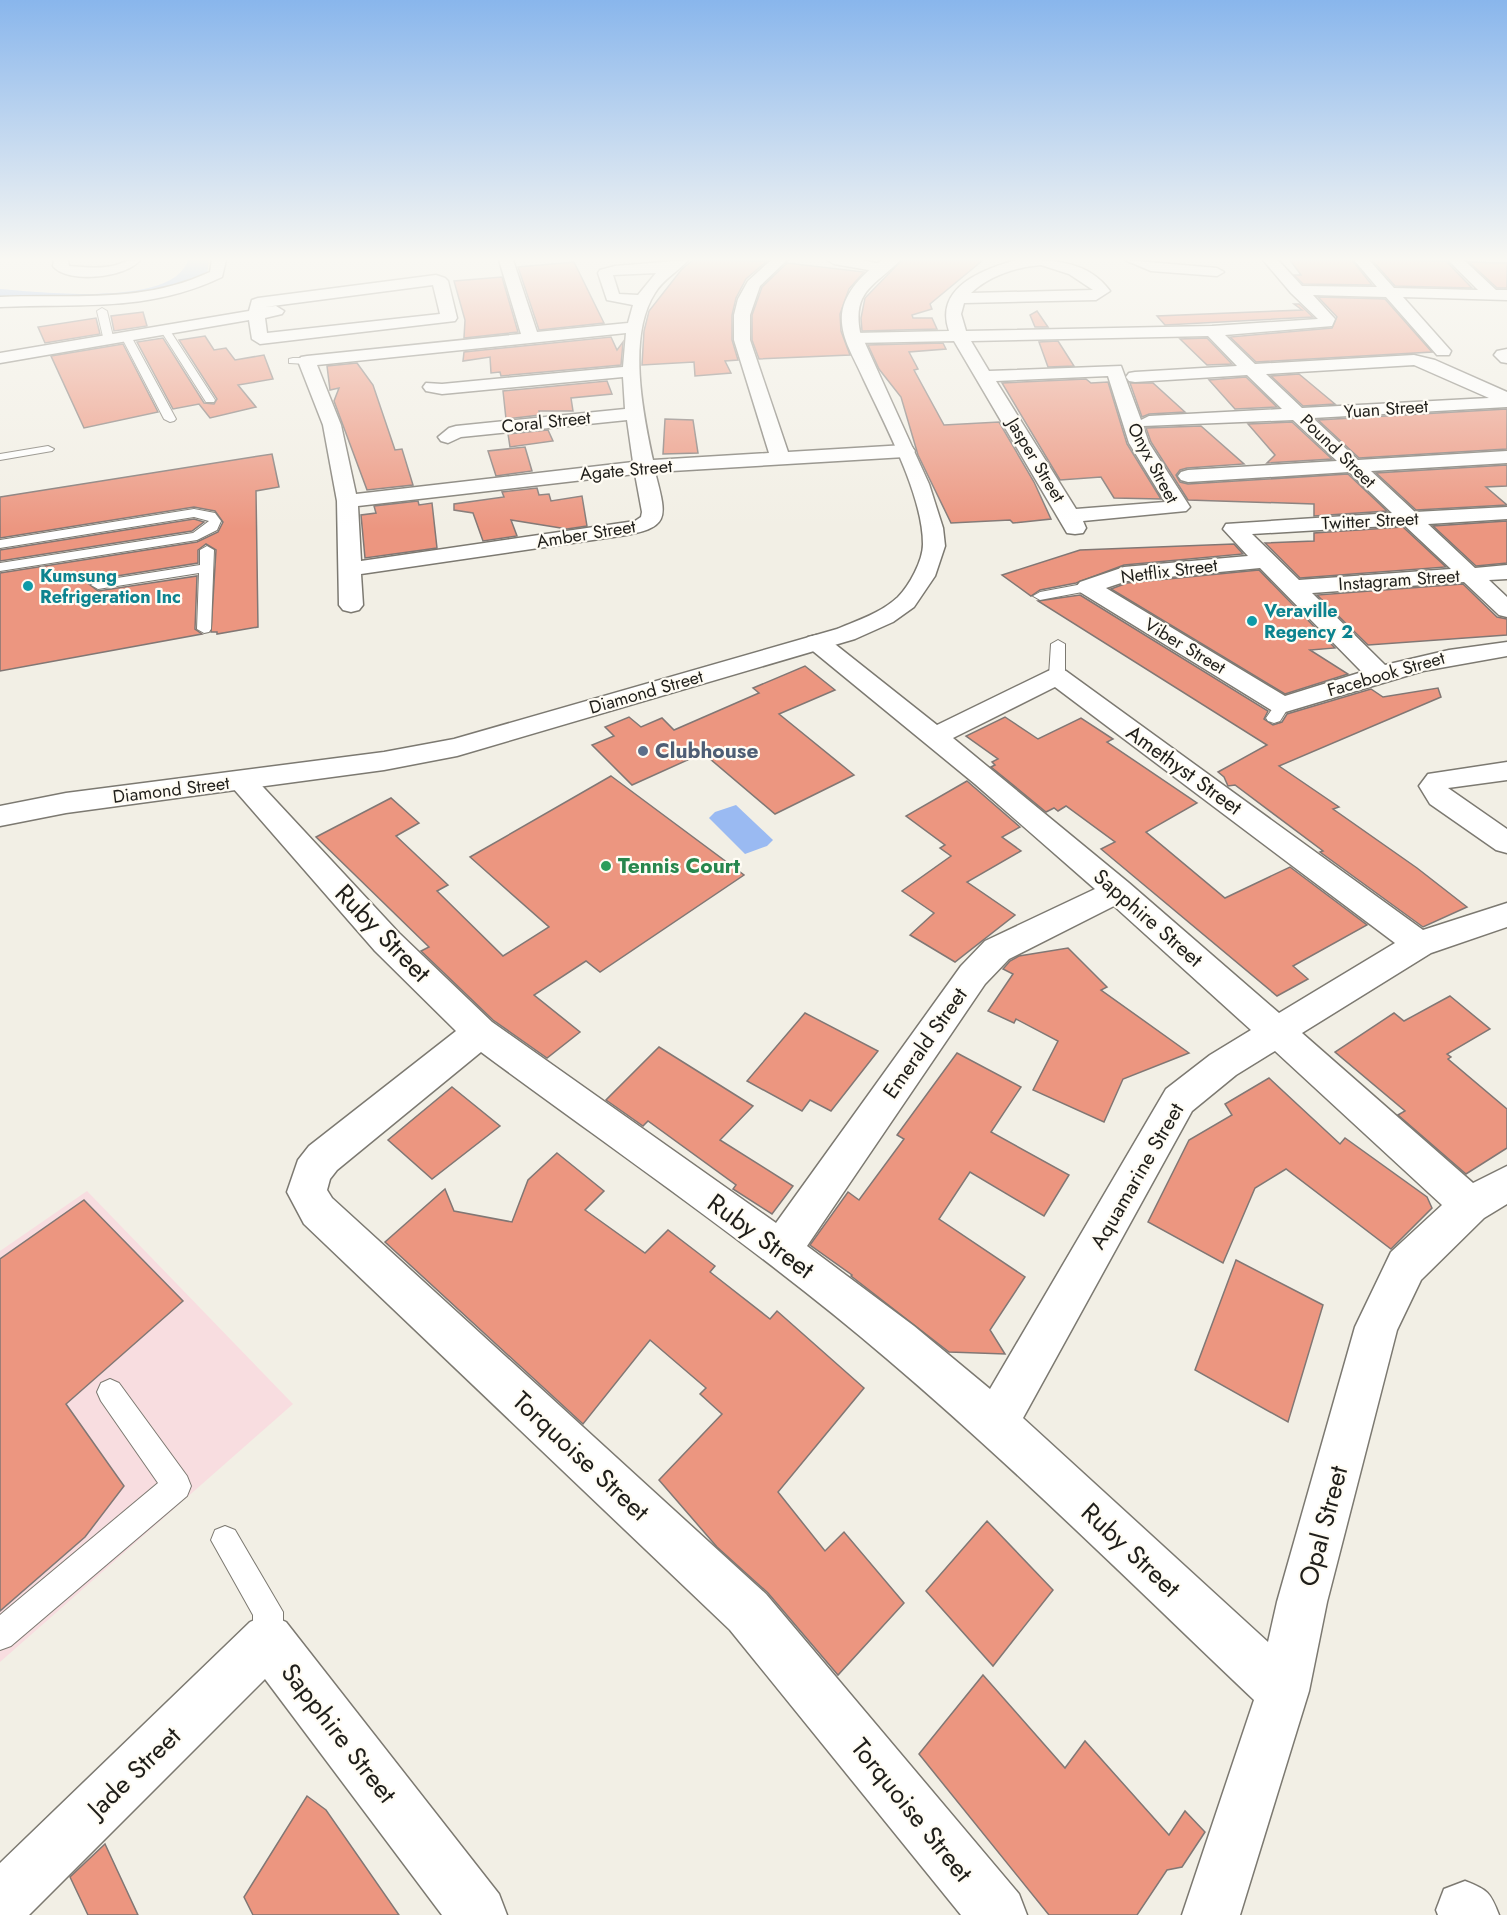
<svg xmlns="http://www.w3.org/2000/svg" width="1507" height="1915" viewBox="0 0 1507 1915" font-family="Jost,sans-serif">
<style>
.commercial{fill:#f8dde0}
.water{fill:#9abaf2}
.building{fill:#ec9680;stroke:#817774;stroke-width:1.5}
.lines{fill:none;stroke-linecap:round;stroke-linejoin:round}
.lane-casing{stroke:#7c7971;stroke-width:2}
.street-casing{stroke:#7c7971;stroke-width:3}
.secondary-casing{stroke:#7c7971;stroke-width:3}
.lane{fill:#fff;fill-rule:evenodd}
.street{fill:#fff;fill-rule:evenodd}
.secondary{fill:#fff;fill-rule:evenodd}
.culture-dot{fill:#0f9aa8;stroke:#fffcf4;stroke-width:2}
.service-dot{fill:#5c6f8a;stroke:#fffcf4;stroke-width:2}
.leisure-dot{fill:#2e9e5b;stroke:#fffcf4;stroke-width:2}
.labels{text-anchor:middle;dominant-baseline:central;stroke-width:4.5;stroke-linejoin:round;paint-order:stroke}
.far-street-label{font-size:18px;fill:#1f1e1a;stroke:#fffcf4}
.far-culture-label{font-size:18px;font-weight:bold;fill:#0d838f;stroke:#fffcf4;text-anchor:start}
.service-label{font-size:21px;font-weight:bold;fill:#4e5e75;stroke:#fffcf4;text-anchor:start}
.street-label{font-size:21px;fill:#1f1e1a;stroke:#fffcf4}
.leisure-label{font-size:21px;font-weight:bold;fill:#27864d;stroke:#fffcf4;text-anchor:start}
.near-street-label{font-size:26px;fill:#1f1e1a;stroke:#fffcf4}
</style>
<rect width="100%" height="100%" fill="#f2efe5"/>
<path class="commercial" d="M87,1191L293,1404L0,1662V1251Z"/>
<g class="water">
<path d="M188,260H209L207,275L203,278L126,297L0,299V289C39,292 174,308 188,260Z"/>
<path d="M736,805L773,840L767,846L745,854L709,818L715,812Z"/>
</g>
<g class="building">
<path d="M693,260L767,261L746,279L736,298L732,315V340L738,360L725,361L731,373L695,376L694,362L642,365L644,331L649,311L682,269Z"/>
<path d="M902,260H983L930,304L932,309L912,315L913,318H932L937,329L862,331L861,318L865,298Z"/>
<path d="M1290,260H1352L1372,285L1303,284L1294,275H1301Z"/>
<path d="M1372,260L1446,261L1472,288L1395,286Z"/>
<path d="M574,262L604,323L539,330L518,267Z"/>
<path d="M1469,262L1507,263V288H1497Z"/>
<path d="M787,263L864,272L849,289L840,314L841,331L850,355L759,359L752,340V315L762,287Z"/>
<path d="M502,277L518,332L464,338L465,320L454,281Z"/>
<path d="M1318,297L1385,299L1432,352L1256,362L1230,337L1332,328L1337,317Z"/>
<path d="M1294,304H1299L1313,317L1165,325L1157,316L1302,310Z"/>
<path d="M1037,311L1048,327H1035L1030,315Z"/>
<path d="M143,312L147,326L114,331L111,316Z"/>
<path d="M96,318L100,334L45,343L38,327Z"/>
<path d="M205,336L214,350L226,348L235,360L264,355L273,379L238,385L256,407L210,418L199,404L173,409L137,342L163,338L204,403L214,404L217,399L179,340Z"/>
<path d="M611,337L617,350L623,342L621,365L501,376L500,372L491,373L490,357L463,361L464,352Z"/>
<path d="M1207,338L1232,364L1207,365L1180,339Z"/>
<path d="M1058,341L1074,366L1048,367L1039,342Z"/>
<path d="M943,343L946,349L909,352L918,369L914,370L944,425L999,422L1034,482L1051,519L1013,523L1010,520L951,523L918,455L901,397L879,369L868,345Z"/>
<path d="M123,344L158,412L84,428L51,356Z"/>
<path d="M357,363L373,385L395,450L402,449L413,485L367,490L334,401L339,388L330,390L327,366Z"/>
<path d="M1299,374L1335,404L1303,406L1271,376Z"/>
<path d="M1246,377L1277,407L1235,409L1209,380Z"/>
<path d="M1086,379L1091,383L1108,382L1127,444L1161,499L1114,498L1101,477L1060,480L1002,383Z"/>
<path d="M607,381L612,394L571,398L573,411H539L540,415L506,419L503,391Z"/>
<path d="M1130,383H1153L1185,412L1149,414L1142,417Z"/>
<path d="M1507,409V449L1359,458L1318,420Z"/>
<path d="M665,419L693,420L698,453L663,454Z"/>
<path d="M1292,422L1332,459L1267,463L1275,455L1248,424Z"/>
<path d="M1201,426L1244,464L1187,468L1180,470L1176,475L1180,482L1188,484L1348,474L1387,511L1314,516V504L1188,500L1151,442L1146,428Z"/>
<path d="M548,430L553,441L510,447L508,434Z"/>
<path d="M525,447L532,471L496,476L488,451Z"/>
<path d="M272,454L279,487L256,491L258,627L217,634V632H211L216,550L206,544L198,550V563L98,579L89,584L98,591L197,576L195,629L202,634L0,671V573L197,542L218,532L223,522L215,511L194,507L0,538V497Z"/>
<path d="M1507,465V486L1486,487L1507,505L1416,510L1376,473Z"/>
<path d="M537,488L539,495L549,494L551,501L582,496L587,526L567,529L511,520L517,536L483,541L473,513L454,510V504L504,497L502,492Z"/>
<path d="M418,501L419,505L432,503L437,548L365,558L361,515L376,513L374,506Z"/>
<path d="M194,519L204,522L192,531L0,561V550Z"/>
<path d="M1507,521V563L1476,566L1433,526Z"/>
<path d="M1403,527L1446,567L1300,578L1265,543L1314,541V533Z"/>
<path d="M1234,544L1243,554L1124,565L1076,583L1040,590L1031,596L1002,575L1080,550Z"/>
<path d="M1259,570L1335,648L1310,650L1348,674L1285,694L1111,589L1127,583Z"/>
<path d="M1463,584L1497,617L1507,619V635L1368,645L1317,595Z"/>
<path d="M1080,595L1268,711L1264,719L1273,725L1282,722L1287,714L1371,689L1383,697L1438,688L1441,697L1279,766L1339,807L1333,809L1417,868L1467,907L1423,927L1320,852L1323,851L1235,785L1228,786L1224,777L1218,772L1267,745L1038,601Z"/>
<path d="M805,666L835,690L779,714L854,775L775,814L703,753L632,785L592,745L614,736L605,727L629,717L641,727L662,718L674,730L759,693L753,688Z"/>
<path d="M1005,717L1038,739L1081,718L1113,739L1107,742L1197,803L1146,832L1225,898L1290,867L1367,925L1293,966L1308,979L1277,996L1101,849L1115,842L1066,806L1058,811L1054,808L1046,812L991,767L995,765L992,762L998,759L966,736Z"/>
<path d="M611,776L744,875L600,972L586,961L534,995L580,1032L547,1058L493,1020L421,951L429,947L316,837L391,798L419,823L396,836L448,885L437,891L503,956L549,927L470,857Z"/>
<path d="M967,781L1020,827L1002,837L1021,851L967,882L1015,915L955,962L910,935L934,913L902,891L951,856L940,848L945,845L906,816Z"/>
<path d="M1068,948L1107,987L1101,990L1189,1053L1123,1079L1104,1122L1033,1090L1058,1041L1016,1019L1014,1023L988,1011L1013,974L1003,969L1010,961L1019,956Z"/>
<path d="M1450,996L1490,1029L1447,1054L1451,1057L1448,1059L1507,1109V1148L1466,1174L1398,1115L1405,1111L1335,1052L1394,1013L1404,1021Z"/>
<path d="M805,1013L878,1051L831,1111L810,1100L802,1111L747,1081Z"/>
<path d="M659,1047L753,1106L720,1140L793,1186L772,1214L733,1189L736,1185L648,1121L643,1126L606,1100Z"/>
<path d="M957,1053L1021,1087L991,1132L1069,1175L1044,1216L970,1172L939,1219L1025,1277L990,1330L1005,1354L949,1352L851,1276L852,1275L810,1245L848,1192L859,1200L904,1139L897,1135Z"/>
<path d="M1269,1078L1340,1144L1345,1138L1427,1197L1432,1208L1391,1249L1286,1169L1255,1188L1223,1263L1148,1222L1189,1140L1232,1115L1225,1104Z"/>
<path d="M452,1087L500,1126L432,1179L388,1140Z"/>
<path d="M557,1153L604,1191L585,1210L645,1253L668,1230L715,1266L710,1272L770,1319L777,1311L864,1388L778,1492L825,1551L844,1532L904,1603L838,1675L768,1593L717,1547L659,1480L722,1414L700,1394L706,1388L650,1340L583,1424L385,1242L445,1189L454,1211L512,1222L528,1180Z"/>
<path d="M84,1200L183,1301L66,1404L124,1486L85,1537L0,1611V1259Z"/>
<path d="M1236,1260L1323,1305L1288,1422L1195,1370Z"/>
<path d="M987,1521L1053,1590L993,1666L926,1591Z"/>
<path d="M983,1675L1065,1768L1085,1741L1169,1835L1185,1811L1205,1832L1182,1867L1167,1870L1137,1915H1049L919,1754Z"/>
<path d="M307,1796L326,1810L399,1915H253L244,1897Z"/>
<path d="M105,1844L138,1915H88L70,1877Z"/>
</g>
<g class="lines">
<defs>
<g id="lane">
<path d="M102,308L107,311L114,341L109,344L104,341L97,311Z"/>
<path d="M163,329H169L215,400L214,402H206L161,331Z"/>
<path d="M124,336L132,338L176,419L174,421L170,422L164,419L122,338Z"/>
<path d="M293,358H307L312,361L307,364L289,363V359Z"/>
<path d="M48,446L54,449L52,451L0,460V454Z"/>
<path d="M194,509L215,513L221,521L217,530L197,540L0,571V563L193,533L209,521L194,517L0,548V540Z"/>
<path d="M207,546L214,550L211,629L209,632L204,633L197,629L199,573L98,589L91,585L98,581L200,565V550Z"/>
<path d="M1088,583L1093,584L1095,587L1093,590L1040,600L1033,596L1040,592Z"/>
<path d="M1058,640L1065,644V676L1057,681L1049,676L1051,644Z"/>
<path d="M1282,700L1290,705L1280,721L1274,723L1268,721L1266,718L1277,702Z"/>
<path d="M110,1379L119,1383L187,1476L191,1486L187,1496L11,1646L0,1650V1615L158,1483L101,1401L97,1392L101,1383Z"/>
<path d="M225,1526L235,1530L283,1612V1639L279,1650L268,1654L257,1650L253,1639V1615L211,1540L215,1530Z"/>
</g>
<g id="street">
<path d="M54,260H68L69,266C83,267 98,269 112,266C125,263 125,260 140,260C126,278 67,284 53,266Z"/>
<path d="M212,260H226L222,277C147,313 80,303 0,307V297C74,294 141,304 210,272Z"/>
<path d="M499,260H513L537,332L628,323L633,305L607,300L598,273L600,270L615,266L688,260C678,272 663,279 655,293C627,336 643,414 653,460L769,453L734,340V315L738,299L748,281L771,260H787L760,286L750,315V340L788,452L905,445L912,447L915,451L912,455L905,457L655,472C667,518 671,528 620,536L361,574L363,605L359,610L351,612L343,610L339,605L337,501L323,425L298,361L301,357L307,356L521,334ZM656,273L638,295L619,294L613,275ZM626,333L623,367L442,384L426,383L423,387L426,391L442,394L623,377L625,409L456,426L449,428L438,437L441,441L448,443L461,437L627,420L633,462L356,494L341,425L317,365ZM635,474L642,512L641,517L635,521L361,561L358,506Z"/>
<path d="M827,260H862L885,265L887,268L880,272L834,264Z"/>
<path d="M1016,260C1050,260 1087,259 1110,291L1096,300L964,303L961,314L966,331L1212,326L1318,319L1291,293L1263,260H1278L1302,286L1377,287L1354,260H1369L1394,288L1478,290L1448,260H1464L1496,290H1507V300L1403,297L1451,351L1449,355H1437L1386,297L1313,295L1335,319L1332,326L1225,335L1255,364L1414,355L1435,360L1507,392V407L1313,418L1358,460L1507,451V463L1371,471L1415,512L1507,507V519L1428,524L1475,568L1507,565V579L1489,580L1507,597V617L1499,615L1464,582L1312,593L1385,665L1449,650L1507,642V656L1423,671L1282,713L1273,711L1080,592L1076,587L1080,582L1124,567L1248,556L1223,529L1226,524L1392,513L1349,472L1188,482L1181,480L1178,476L1181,472L1188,470L1337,461L1293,420L1143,426L1149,443L1190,507L1186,511L1083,521L1086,528L1083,533L1075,534L1067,533L954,341L854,343L846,338L854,333L949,331C934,288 981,270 1016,260ZM1041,265L1069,274L1093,290L971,293C989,276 1016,267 1041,265ZM1208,336L1237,366L1135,372L1129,373L1126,377L1129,381L1135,382L1247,375L1282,409L1149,416L1141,420L1121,366L989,371L971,341ZM1414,365L1489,398L1302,408L1266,374ZM1108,376L1129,443L1165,502L1076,509L996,381ZM1404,525L1451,569L1299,580L1252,534ZM1260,568L1362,672L1285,696L1106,588L1127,581Z"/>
<path d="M1125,260L1217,268L1224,272L1217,276L1151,271Z"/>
<path d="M436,275L445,278L448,281L457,318L455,321L260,344L252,339L249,320L0,363V353L249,311L252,300L258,298ZM433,285L440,314L267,333L265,318L282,314L284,311L276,306L265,307Z"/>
<path d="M1507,349V363L1501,362L1494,355L1497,351Z"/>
<path d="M817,635L826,637L937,725L1048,671L1057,668L1066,671L1423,930L1507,903V927L1431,953L1302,1033L1473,1183L1507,1166V1204L1484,1218L1421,1280L1397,1330L1327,1602L1309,1691L1240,1915H1182L1254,1700C1132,1584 1013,1466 886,1358C757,1248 616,1152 481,1052L337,1170L330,1179L327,1190L332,1198L766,1594L1019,1894L1027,1915H961L730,1630L304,1224L287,1192L298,1160L309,1146L456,1031L375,951L232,787L228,781L232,775L242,772L252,775L399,933L492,1022L776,1223L961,966L985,941L1095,889L975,784L808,647L805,642L808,637ZM1055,687L1395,943L1279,1013L1129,883L953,738ZM1114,906L1251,1030L1210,1055L1166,1089L990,1389L914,1326L807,1246L985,984L1009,959ZM1275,1051L1442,1205L1391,1252L1355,1327L1277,1602L1268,1642L1023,1418L1192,1111L1236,1075Z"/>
<path d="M1507,762V780L1448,788L1507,829V853L1496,850L1430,804L1419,786L1428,774Z"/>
<path d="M268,1614L286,1622L499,1894L507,1915H442L265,1679L29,1915H0V1863L250,1622Z"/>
<path d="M1465,1881C1488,1890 1490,1892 1499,1915H1438L1436,1910L1444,1889Z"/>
</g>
<path id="secondary" d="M882,260H900C877,285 852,289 860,332L929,484L943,528L945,546L935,576L914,607L893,622L855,639L457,756L384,770L66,813L0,826V806L66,793L384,752L454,739L837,629C858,620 881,613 898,597C909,586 923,561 923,544C923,495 884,423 863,378C854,357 840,337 842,314C845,291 864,273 882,260Z"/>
</defs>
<use href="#lane" class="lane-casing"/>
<use href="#street" class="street-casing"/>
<use href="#secondary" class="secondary-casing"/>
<use href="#lane" class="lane"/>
<use href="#street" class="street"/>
<use href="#secondary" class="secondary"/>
</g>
<linearGradient id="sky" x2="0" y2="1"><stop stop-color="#89b6ec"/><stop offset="0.49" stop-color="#f9f8f3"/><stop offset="1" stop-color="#f9f8f3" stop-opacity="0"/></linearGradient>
<rect width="1507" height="529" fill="url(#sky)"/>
<g class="culture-dot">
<circle cx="28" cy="586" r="6"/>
<circle cx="1252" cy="621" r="6"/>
</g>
<circle class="service-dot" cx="643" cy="751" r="6"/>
<circle class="leisure-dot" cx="606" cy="866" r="6"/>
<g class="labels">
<g class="far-street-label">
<text transform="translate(1386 409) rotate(-4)">Yuan Street</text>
<text transform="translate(546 422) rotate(-6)">Coral Street</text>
<text transform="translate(1338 451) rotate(44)">Pound Street</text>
<text transform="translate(1036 460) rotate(59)">Jasper Street</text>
<text transform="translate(1153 463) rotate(62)">Onyx Street</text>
<text transform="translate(626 470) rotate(-5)">Agate Street</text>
<text transform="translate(1370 521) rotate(-3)">Twitter Street</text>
<text transform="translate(586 534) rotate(-9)">Amber Street</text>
<text transform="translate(1169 571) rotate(-7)">Netflix Street</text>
<text transform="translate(1399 580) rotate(-4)">Instagram Street</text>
<text transform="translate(1185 646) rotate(31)">Viber Street</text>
<text transform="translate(1386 674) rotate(-16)">Facebook Street</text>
<text transform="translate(646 692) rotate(-16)">Diamond Street</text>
<text transform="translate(171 790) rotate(-7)">Diamond Street</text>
</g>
<g class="far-culture-label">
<text x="40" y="576">Kumsung<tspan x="40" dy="21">Refrigeration Inc</tspan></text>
<text x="1264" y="611">Veraville<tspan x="1264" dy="21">Regency 2</tspan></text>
</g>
<g class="service-label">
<text x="655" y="751">Clubhouse</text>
</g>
<g class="street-label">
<text transform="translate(1184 770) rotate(36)">Amethyst Street</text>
<text transform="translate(1148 918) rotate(41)">Sapphire Street</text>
<text transform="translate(925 1043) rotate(-55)">Emerald Street</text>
<text transform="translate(1137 1176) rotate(-60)">Aquamarine Street</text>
</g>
<g class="leisure-label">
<text x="618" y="866">Tennis Court</text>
</g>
<g class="near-street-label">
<text transform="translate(383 933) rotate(46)">Ruby Street</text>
<text transform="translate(761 1236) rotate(36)">Ruby Street</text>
<text transform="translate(581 1456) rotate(43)">Torquoise Street</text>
<text transform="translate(1323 1526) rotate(-75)">Opal Street</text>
<text transform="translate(1131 1550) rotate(43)">Ruby Street</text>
<text transform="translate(339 1733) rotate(52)">Sapphire Street</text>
<text transform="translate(134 1772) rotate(-44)">Jade Street</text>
<text transform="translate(912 1810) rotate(51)">Torquoise Street</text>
</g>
</g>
</svg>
